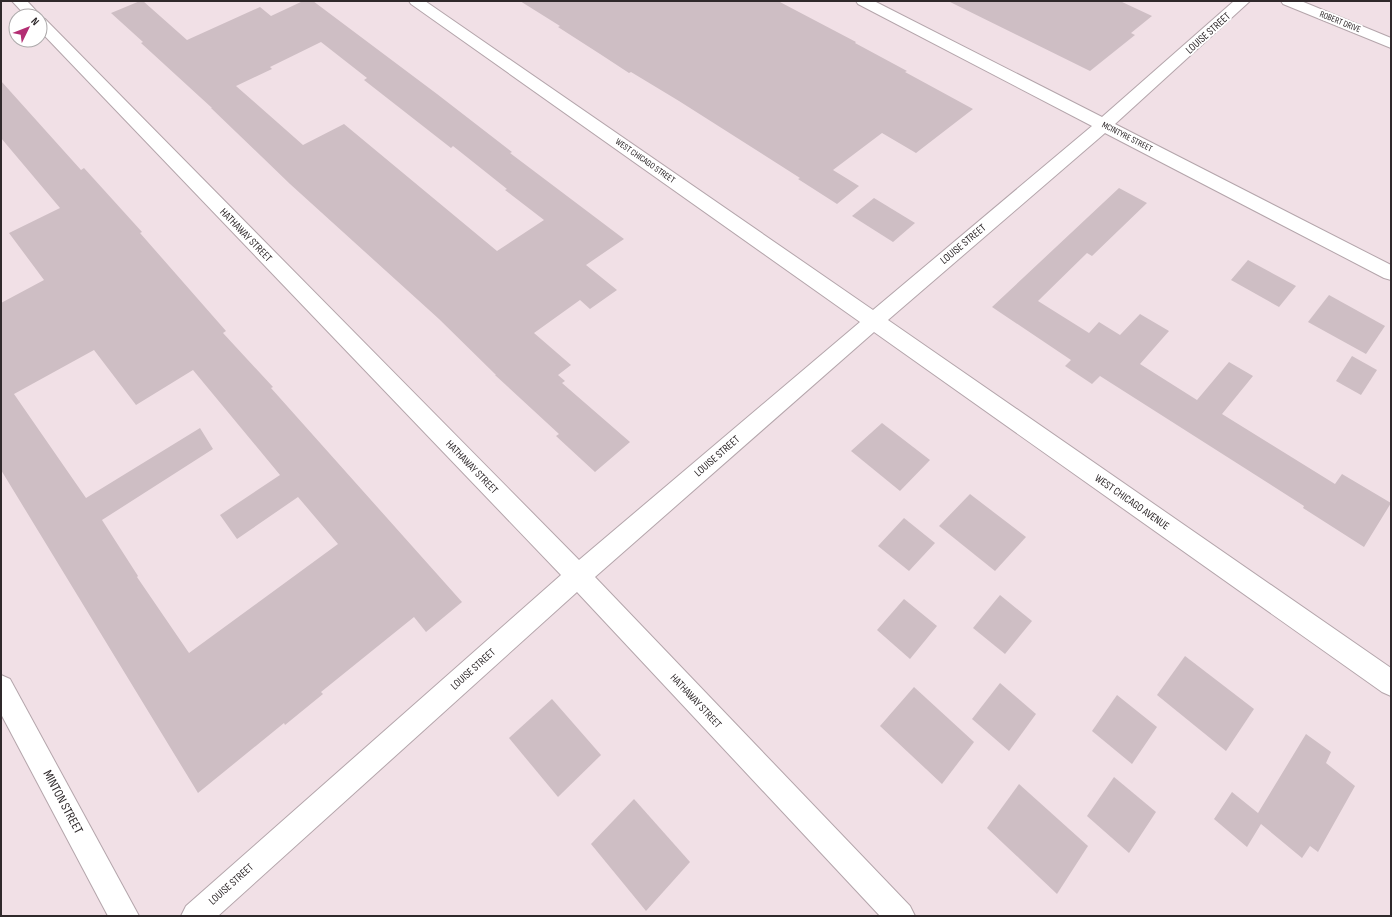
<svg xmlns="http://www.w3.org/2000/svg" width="1392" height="917" viewBox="0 0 1392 917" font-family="'Sofia Sans Condensed',sans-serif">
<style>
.building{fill:#cebec4;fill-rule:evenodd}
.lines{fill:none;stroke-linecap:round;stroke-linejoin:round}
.minor-casing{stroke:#b4a5ab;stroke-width:2}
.minor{fill:#fff;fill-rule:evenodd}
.labels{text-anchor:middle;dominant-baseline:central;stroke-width:4;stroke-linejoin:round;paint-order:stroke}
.far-street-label{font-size:9px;fill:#2f292b;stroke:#fff}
.street-label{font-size:11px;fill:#2f292b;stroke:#fff}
.near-street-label{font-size:13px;fill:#2f292b;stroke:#fff}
</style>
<rect width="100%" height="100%" fill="#f1e0e6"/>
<g class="building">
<path d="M140,1H143L187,40L260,7L271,16L303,1H313L437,94L512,152L510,153L624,239L586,265L617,290L590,309L580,300L534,333L571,365L558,375L565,381L562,383L630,442L595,472L556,436L559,434L495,375H496L439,319L290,184L211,108H212L141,43L143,42L111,13ZM321,42L367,78L364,80L451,148L453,146L507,189L505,190L544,220L497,251L344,124L303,145L236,86L272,69L270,67Z"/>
<path d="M520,1H778L856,42L855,43L907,71L905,72L973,109L916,153L882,133L833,170L859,186L837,204L798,179L800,178L679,101L631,72L629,73L600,54L558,27L560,26Z"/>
<path d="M948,1H1120L1152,16L1131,33L1135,35L1090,71Z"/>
<path d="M1,81L81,170L84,168L142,232L140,233L226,331L223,333L273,387L271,388L462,602L426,632L414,617L321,692L323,694L285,725L284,723L198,793L1,470V303L44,280L9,233L60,208L1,138ZM94,350L136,405L193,370L280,475L220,515L237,539L298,497L338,544L189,653L137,577L138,576L102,520L213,449L200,428L86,498L14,394Z"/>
<path d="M1119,188L1147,203L1092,256L1087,253L1038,301L1089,333L1099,322L1120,335L1140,314L1169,331L1140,364L1197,400L1229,362L1253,376L1222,414L1335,484L1342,474L1391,503L1364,547L1303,508L1304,506L1100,376L1092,384L1065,366L1071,360L992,307Z"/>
<path d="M874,198L915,223L893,242L852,216Z"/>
<path d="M1248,260L1296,286L1279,307L1231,280Z"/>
<path d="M1329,295L1385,326L1366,354L1308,322Z"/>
<path d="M1352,356L1377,370L1361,395L1336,381Z"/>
<path d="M882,423L930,460L900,491L851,451Z"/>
<path d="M970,494L1026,537L995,571L939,526Z"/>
<path d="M904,518L935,543L909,571L878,546Z"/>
<path d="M1000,595L1032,621L1005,654L973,628Z"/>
<path d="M904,599L937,626L910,659L877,630Z"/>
<path d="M1185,656L1254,709L1226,751L1157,695Z"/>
<path d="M1000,683L1036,714L1009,751L972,719Z"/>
<path d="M914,687L974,742L942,784L880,726Z"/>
<path d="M1117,695L1157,727L1132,764L1092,731Z"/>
<path d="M552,699L601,755L558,797L509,738Z"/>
<path d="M1306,734L1331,752L1326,763L1355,786L1318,852L1310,846L1302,858L1261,824L1247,847L1214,819L1232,792L1258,813Z"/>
<path d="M1114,777L1156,812L1129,853L1087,816Z"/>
<path d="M1019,784L1088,846L1057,894L987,828Z"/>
<path d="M634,799L690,862L646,911L591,844Z"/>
</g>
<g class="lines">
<defs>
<g id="minor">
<path d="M12,1H27L41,16L40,18L45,19L579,560L860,322L411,4L409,1H425L873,310L1092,126L858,4L856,1H874L1102,117L1234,1H1250L1115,124L1391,265V280L1384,278L1105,133L888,320L1391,668V696L1382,692L874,332L595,577L910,906L915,916H880L577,592L218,916H181L186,906L561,575L40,31V16H26Z"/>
<path d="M1281,1H1301L1391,38V48L1283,4Z"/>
<path d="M1,675L10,679L139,916H108L1,714Z"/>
</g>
</defs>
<use href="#minor" class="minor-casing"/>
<use href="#minor" class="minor"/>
</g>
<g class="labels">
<g class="far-street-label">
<text transform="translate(1340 22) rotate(22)">ROBERT DRIVE</text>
<text transform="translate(1127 137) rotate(27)">MCINTYRE STREET</text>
<text transform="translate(645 161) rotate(35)">WEST CHICAGO STREET</text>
</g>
<g class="street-label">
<text transform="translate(1208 33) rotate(-42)">LOUISE STREET</text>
<text transform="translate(246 235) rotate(46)">HATHAWAY STREET</text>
<text transform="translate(963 244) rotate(-40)">LOUISE STREET</text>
<text transform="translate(717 456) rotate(-41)">LOUISE STREET</text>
<text transform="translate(472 467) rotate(46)">HATHAWAY STREET</text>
<text transform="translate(1132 502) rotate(35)">WEST CHICAGO AVENUE</text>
<text transform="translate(473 669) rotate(-42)">LOUISE STREET</text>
<text transform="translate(696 701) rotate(47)">HATHAWAY STREET</text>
<text transform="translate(231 884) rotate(-42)">LOUISE STREET</text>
</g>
<g class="near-street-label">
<text transform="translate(63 802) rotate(62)">MINTON STREET</text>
</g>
</g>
<rect width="1392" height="917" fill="none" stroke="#2f292b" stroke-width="4"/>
<g transform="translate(28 28) rotate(47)"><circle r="19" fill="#ffffff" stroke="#aca9aa"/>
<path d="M0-3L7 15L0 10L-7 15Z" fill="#b32e73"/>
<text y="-6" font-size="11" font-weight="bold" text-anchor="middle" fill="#2f292b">N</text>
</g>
</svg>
